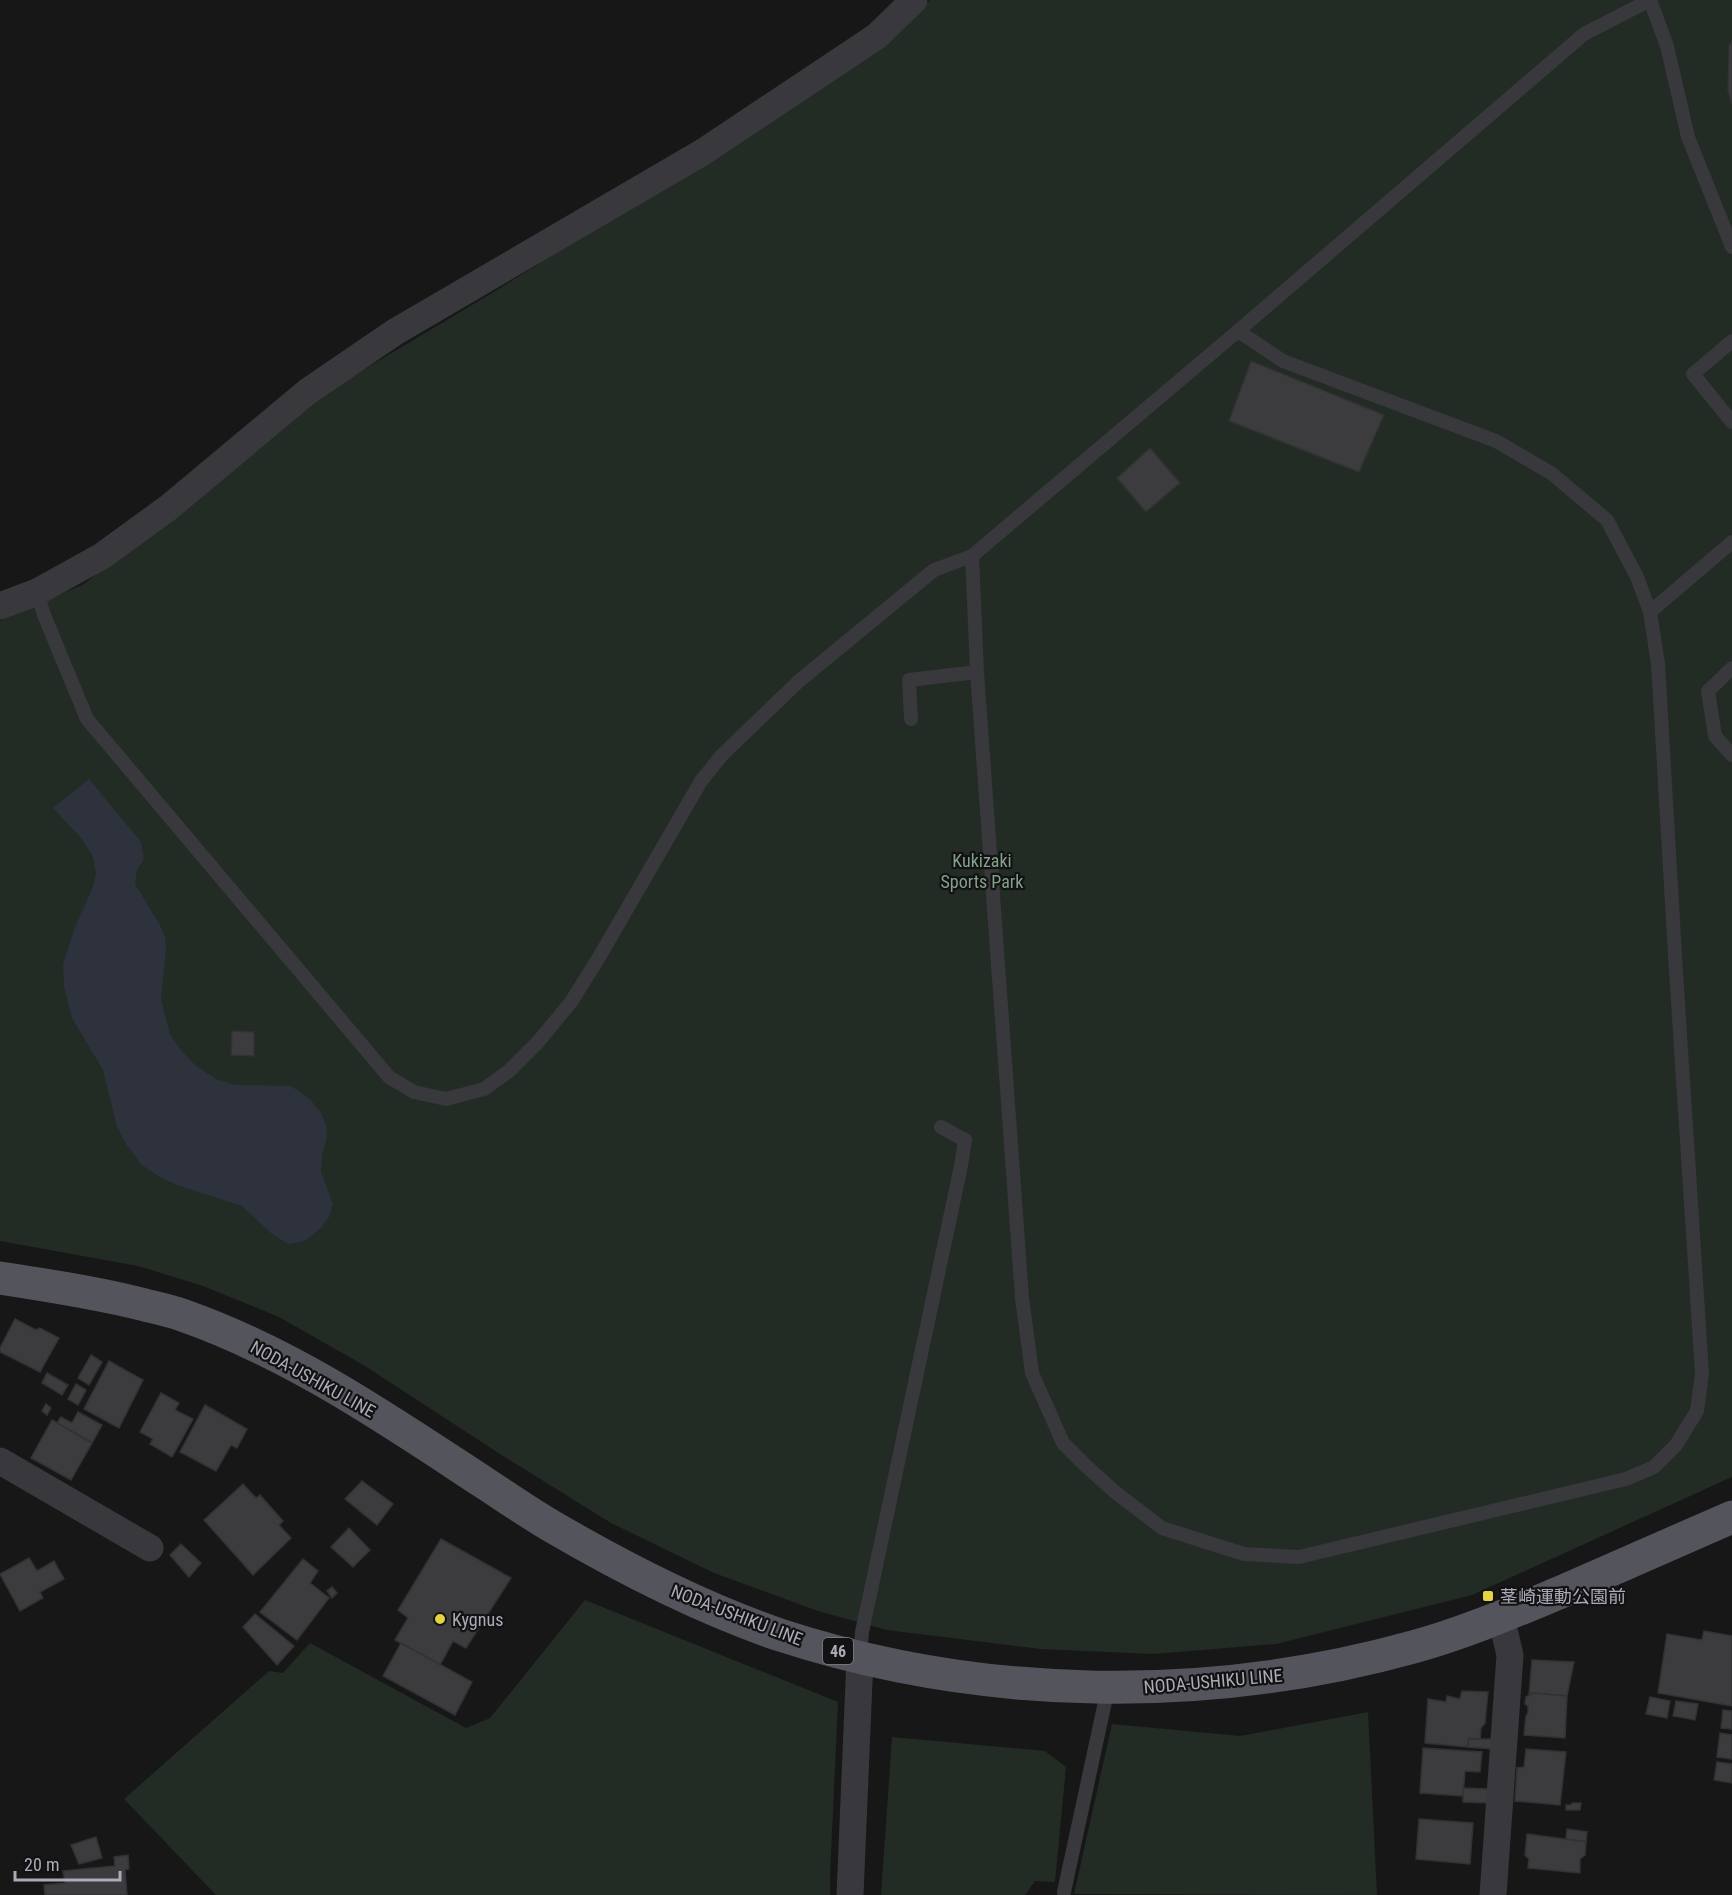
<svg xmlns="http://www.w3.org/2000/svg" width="1732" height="1895" viewBox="0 0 1732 1895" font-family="'Roboto Condensed','Noto Sans JP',sans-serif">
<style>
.green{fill:#232b25}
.water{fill:#2d323c}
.building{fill:#3c3c3f;stroke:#323134;stroke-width:1.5}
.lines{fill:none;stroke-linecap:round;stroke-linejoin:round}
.lane{stroke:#38383d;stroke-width:14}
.street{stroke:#38383d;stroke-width:27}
.primary{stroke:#54545c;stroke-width:33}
.poi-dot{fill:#e6d341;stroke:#121213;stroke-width:2}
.labels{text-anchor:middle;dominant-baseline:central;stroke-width:4.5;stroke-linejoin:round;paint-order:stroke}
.shield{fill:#121213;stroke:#7c7d86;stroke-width:1.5}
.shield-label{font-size:16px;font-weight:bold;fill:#aaabb7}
.park-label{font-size:18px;fill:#82a18b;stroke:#121213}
.street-label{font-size:18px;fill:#aaabb7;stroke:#121213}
.poi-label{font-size:18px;fill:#aaabb7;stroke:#121213;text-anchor:start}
</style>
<rect width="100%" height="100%" fill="#171718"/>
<g class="green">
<path d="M930,0H1732V1477L1472,1595L1276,1644L1153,1654L1041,1649L887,1630L818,1611L714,1573L611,1523L503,1456L365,1366L279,1317L203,1286L138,1266L0,1241V621L84,584L323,394L497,290L880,49Z"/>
<path d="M585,1600L838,1702L830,1876V1895H216L124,1799L269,1671L283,1673L310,1643L466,1728L490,1718Z"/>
<path d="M1368,1712L1377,1895L1074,1894L1112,1724L1240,1736Z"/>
<path d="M892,1737L1045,1751L1066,1767L1055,1882L1035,1881L1025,1895H881Z"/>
</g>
<path class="water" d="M89,779L141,842L144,859L137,870L135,884L160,925L165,937L166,949L161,999L170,1034L180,1049L196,1066L216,1079L235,1085L291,1086L310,1099L321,1113L326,1124L327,1137L322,1155L321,1172L333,1204L329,1217L321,1228L305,1241L288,1244L272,1234L242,1206L180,1186L161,1178L142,1165L126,1144L117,1127L103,1070L72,1018L64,986L63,964L75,927L93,887L96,873L93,857L82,839L53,808Z"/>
<g class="building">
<path d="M1732,40V104L1728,91L1729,46Z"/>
<path d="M1251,361L1384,415L1359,472L1229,421Z"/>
<path d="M1150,448L1180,483L1146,512L1117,478Z"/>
<path d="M232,1031L254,1032V1056L231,1055Z"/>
<path d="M15,1319L36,1330L40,1328L59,1338L40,1372L0,1352V1348Z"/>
<path d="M91,1355L102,1362L89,1385L78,1378Z"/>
<path d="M109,1361L143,1380L119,1428L84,1409Z"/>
<path d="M47,1373L68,1385L62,1395L42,1383Z"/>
<path d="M76,1384L86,1390L78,1405L68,1399Z"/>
<path d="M161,1393L179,1403L175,1410L193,1419L172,1457L150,1444L153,1439L140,1432Z"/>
<path d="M46,1404L51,1408L47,1415L42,1411Z"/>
<path d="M205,1405L247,1429L237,1448L231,1445L216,1471L180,1452Z"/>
<path d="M78,1412L102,1425L92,1443L57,1423L61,1417L72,1423Z"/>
<path d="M52,1420L92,1443L71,1480L31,1458Z"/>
<path d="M362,1481L393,1504L377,1525L345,1499Z"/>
<path d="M243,1484L256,1498L260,1495L283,1521L279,1525L291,1538L253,1575L204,1520Z"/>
<path d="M349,1528L370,1550L353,1567L331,1547Z"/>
<path d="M441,1539L511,1578L466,1648L453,1641L440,1665L395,1640L408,1618L398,1610Z"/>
<path d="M181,1544L201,1563L189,1577L170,1555Z"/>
<path d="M29,1558L37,1571L54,1561L64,1579L40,1592L43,1598L20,1611L0,1574Z"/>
<path d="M303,1559L318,1571L310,1583L329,1598L297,1640L260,1612Z"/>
<path d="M332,1587L337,1593L332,1598L327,1591Z"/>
<path d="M255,1614L294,1646L277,1665L243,1627Z"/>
<path d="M1704,1631L1732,1636V1706L1658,1693L1667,1634L1702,1640Z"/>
<path d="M401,1643L472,1682L455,1715L383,1676Z"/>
<path d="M1532,1660L1574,1662L1567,1696L1533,1693L1529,1695Z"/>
<path d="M1462,1691L1488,1692L1485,1723L1481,1728L1480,1739H1469L1467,1747L1425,1743L1428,1699L1446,1702L1447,1696L1460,1699Z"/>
<path d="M1533,1693L1567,1696L1565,1738L1524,1735L1526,1716L1528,1713V1706L1525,1704L1526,1697Z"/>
<path d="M1650,1697L1670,1701L1667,1718L1646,1714Z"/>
<path d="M1676,1701L1698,1704L1695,1720L1673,1716Z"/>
<path d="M1723,1710L1732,1711V1729L1721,1728Z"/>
<path d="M1720,1733L1732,1735V1759L1717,1757Z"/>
<path d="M1469,1739H1494L1493,1749L1467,1747Z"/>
<path d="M1423,1748L1482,1752L1480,1772L1465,1771L1463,1796L1420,1793Z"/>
<path d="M1526,1749L1566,1752L1560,1805L1515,1801L1517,1768L1524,1767Z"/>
<path d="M1717,1762L1732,1764V1783L1714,1780Z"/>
<path d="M1463,1788L1488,1789V1803L1463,1802Z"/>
<path d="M1572,1803H1581L1580,1810H1566V1805H1571Z"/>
<path d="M1419,1819L1473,1823L1470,1864L1416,1859Z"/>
<path d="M1567,1829L1587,1832L1586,1842L1566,1839Z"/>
<path d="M1527,1834L1586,1842L1585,1855L1580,1859V1873L1528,1868L1529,1859L1525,1855Z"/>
<path d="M96,1837L102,1858L79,1864L71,1845Z"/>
<path d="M128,1855L129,1869L125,1870L127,1895H45L44,1885L65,1883L63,1871L115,1866L114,1857Z"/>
</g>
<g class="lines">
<g class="lane">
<path d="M1650,0L1667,46L1688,137L1732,247"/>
<path d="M1238,331L1584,34L1650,0"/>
<path d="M1732,341L1693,374L1732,422"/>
<path d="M37,592L44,615L87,719L389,1077L414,1092L446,1099L484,1089L509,1071L538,1042L571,1002L598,959L701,781L722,755L799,681L934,570L972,556L1238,331L1283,361L1496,441L1551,473L1607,520L1637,577L1650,612L1658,664L1676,972L1702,1373L1697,1411L1676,1445L1654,1467L1626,1479L1299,1557L1244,1554L1162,1528L1115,1492L1086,1466L1063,1443L1032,1373L1022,1298L977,672L972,556"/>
<path d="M1650,612L1732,542"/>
<path d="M1732,668L1708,691L1715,736L1732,755"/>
<path d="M911,719L909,680L977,672"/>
<path d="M860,1658L862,1632L961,1166L965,1140L941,1127"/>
<path d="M1064,1892L1108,1688"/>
</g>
<g class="street">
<path d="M0,606L37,592L102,556L168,508L307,392L395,332L703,152L877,36L914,0"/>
<path d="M0,1461L150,1548"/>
<path d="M850,1895L860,1658"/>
<path d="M1493,1895L1510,1655L1501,1617"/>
</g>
<path class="primary" d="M0,1278C46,1285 92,1292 137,1303C152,1307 168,1310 182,1315C291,1353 387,1419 483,1482C506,1497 529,1513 553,1527C625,1569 701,1608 780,1635C983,1701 1208,1704 1413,1647C1464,1633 1513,1612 1561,1592C1618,1567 1675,1542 1732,1517"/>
</g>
<g class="poi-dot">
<rect x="1482" y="1590" width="12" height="12" rx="3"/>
<circle cx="440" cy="1619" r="6"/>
</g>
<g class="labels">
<rect class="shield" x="823" y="1638" width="30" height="26" rx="4.5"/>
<g class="shield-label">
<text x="838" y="1651">46</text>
</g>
<g class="park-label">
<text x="982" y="860">Kukizaki<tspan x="982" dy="21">Sports Park</tspan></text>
</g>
<g class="street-label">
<text transform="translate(313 1379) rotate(29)">NODA-USHIKU LINE</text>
<text transform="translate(737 1615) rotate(21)">NODA-USHIKU LINE</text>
<text transform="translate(1213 1681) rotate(-5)">NODA-USHIKU LINE</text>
</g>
<g class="poi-label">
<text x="1500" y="1596">茎崎運動公園前</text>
<text x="452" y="1619">Kygnus</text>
</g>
</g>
<path d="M15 1871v9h105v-9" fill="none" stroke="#aaabb7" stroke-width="3"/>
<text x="24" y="1871" font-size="18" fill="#aaabb7" stroke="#121213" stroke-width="4.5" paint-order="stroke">20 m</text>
</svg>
